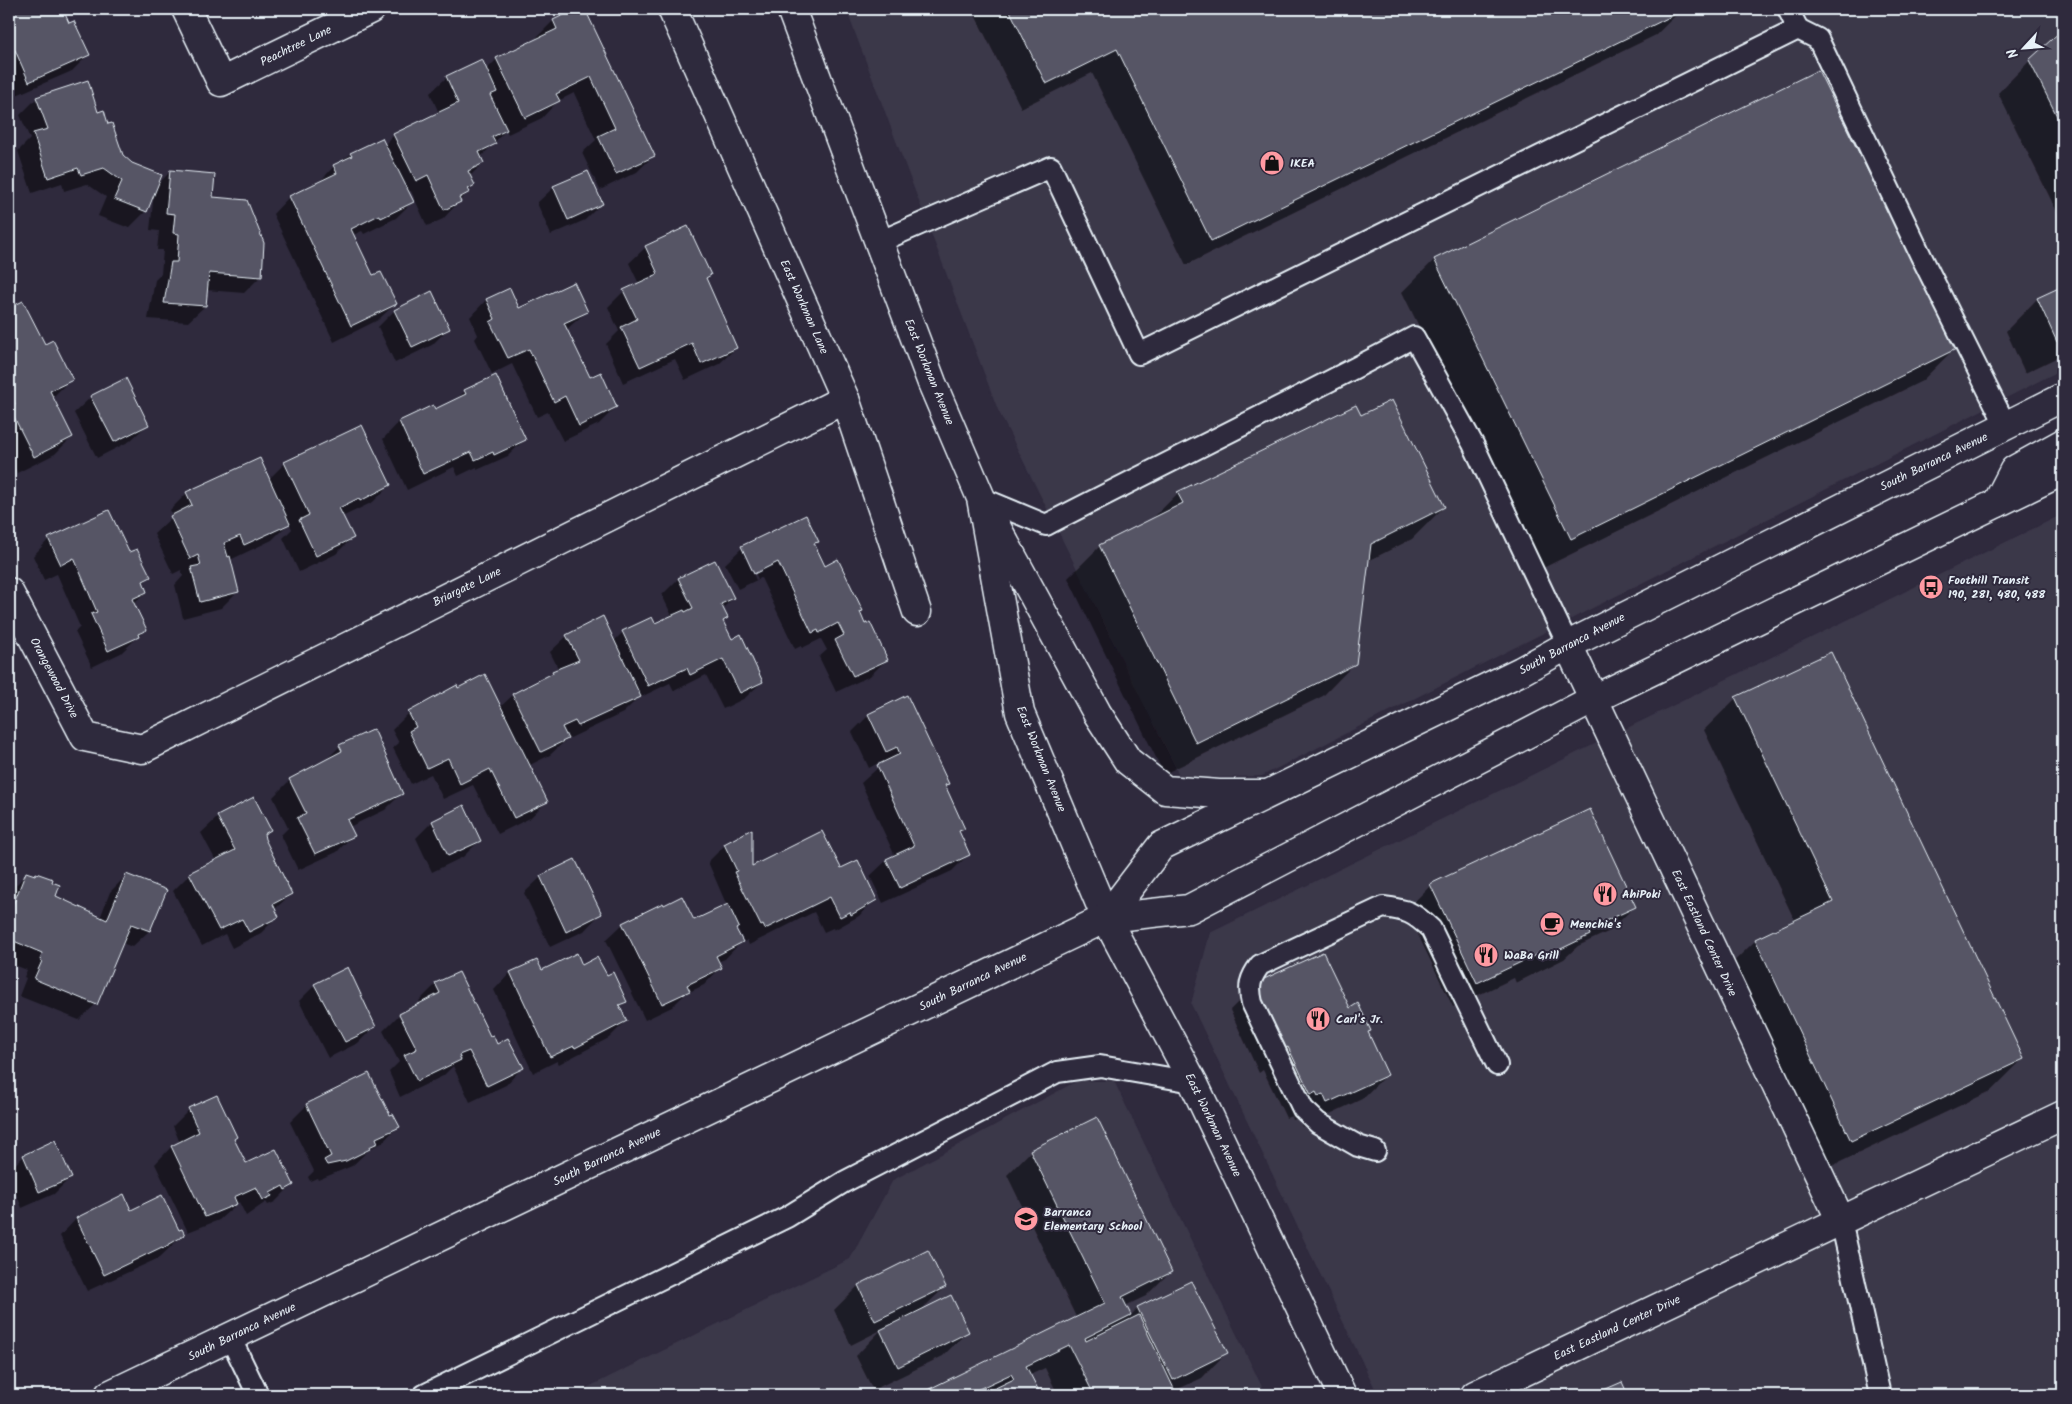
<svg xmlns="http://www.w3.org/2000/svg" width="2072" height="1404" viewBox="0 0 2072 1404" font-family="Kalam,sans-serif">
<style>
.built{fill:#3b3749}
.shadow{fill:#0007;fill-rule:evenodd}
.building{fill:#575565;stroke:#e8f1f8}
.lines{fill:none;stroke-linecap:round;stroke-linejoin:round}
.lane-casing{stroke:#e8f1f8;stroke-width:24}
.street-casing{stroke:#e8f1f8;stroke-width:31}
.secondary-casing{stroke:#e8f1f8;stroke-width:31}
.lane{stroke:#2f2a3d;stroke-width:20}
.street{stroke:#2f2a3d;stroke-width:28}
.secondary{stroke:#2f2a3d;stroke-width:28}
.labels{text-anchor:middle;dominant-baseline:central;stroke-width:4;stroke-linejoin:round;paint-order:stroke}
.street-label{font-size:12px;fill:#e8f1f8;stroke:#2f2a3d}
.poi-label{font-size:12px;font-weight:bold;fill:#e8f1f8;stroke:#2f2a3d;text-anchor:start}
</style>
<rect width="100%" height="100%" fill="#2f2a3d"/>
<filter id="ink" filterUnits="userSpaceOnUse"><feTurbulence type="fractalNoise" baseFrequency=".02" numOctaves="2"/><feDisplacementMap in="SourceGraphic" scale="10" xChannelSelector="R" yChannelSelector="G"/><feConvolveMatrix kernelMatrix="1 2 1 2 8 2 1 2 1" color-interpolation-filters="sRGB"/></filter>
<g filter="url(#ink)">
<g class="built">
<path d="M846,9H2063V369L1262,776L1181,779L998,410Z"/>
<path d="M2063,514V1395H1378L1191,1004L1210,933Z"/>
<path d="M1077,1081H1114L1266,1395H572L850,1259L893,1180Z"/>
</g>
<g class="shadow">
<path d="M9,9H62L69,24L88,55L72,71L12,97L9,90Z"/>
<path d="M579,9H583L653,156L637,172L600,190L582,153L596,140L574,93L558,101L542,118L508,134L506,130L480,158L483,163L469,177L473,185L468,192L443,219L427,226L411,191L408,192L412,202L396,218L364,234L362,231L353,235L372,277L395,304L378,320L334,342L273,214L289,197L318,184L334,166L351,154L384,145L394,135L439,113L430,93L447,77L486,70L497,59L538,39L537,37L553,21Z"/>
<path d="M972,9H1679L1680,11L1656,35L1186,265L1092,73L1021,108Z"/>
<path d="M2063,27V224L1998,93Z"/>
<path d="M1817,71L1954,349L1922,381L1539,570L1402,292L1434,260Z"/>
<path d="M37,98L97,114L108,126L122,156L156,186L171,171L212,198L260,277L244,293L206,290L205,306L188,322L148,319L155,280L161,274L163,250H157L159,231L150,230L154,193L145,212L129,228L98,216L106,197L87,184L64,191L62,183L32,193L18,151L30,139L20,115Z"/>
<path d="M554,187L601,204L585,220L551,235L537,203Z"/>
<path d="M646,247L710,275L705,280L736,348L719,364L685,380L675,359L623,383L606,344L619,331L608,307L624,291L639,284L629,263Z"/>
<path d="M2063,287V350L2054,359L2025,373L2006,331L2037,299Z"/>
<path d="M509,289L519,309L586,312L566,330L589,379L616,407L599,424L563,441L548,412L537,417L512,364L492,374L475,339L478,335L470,317L486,300Z"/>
<path d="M22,303L44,346L71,379L52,398L72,437L55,454L17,473L9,455V310Z"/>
<path d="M394,311L449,328L432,345L395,363L378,327Z"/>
<path d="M496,377L525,439L508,456L477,470V467L458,476L454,467L407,490L383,439L399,422L455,401L465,391Z"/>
<path d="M91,397L147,425L130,441L97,458L74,413Z"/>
<path d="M1361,417L1444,507L1412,539L1368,561L1355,663L1323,696L1164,774L1068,578L1100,546L1150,521L1178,493Z"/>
<path d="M285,463L390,485L373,502L342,517L352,538L336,554L299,572L283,538L292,529L289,523L272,540L230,560L238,591L221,608L183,618L175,585L183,576L181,570L173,574L154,534L173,516L170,510L187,493L268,480Z"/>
<path d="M49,539L128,554L149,577L142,584L146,592L133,605L146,629L121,653L92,667L75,632L80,627L57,574L44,580L33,556Z"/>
<path d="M817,541L813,545L824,568L862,611L859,613L864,626L886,660L870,676L836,692L819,657L827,650L821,639L802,648L801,646L795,649L761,578L738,589L725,564L742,548ZM743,552H745L758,579L756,580Z"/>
<path d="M715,561L733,598L722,609L726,618L722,622L731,640L762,682L745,698L723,709L706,675L674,691L670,683L637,699L623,713L566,740L550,755L528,766L546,802L530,818L498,834L473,785L443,799L431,774L411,784L393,748L399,743L392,730L409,713L457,689L500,707L513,695L559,670L550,652L567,636L614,641L623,632L655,625L672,616L662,595L678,579Z"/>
<path d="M1736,698L2023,1059L1991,1091L1819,1172L1724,971L1756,940L1795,921L1704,730Z"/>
<path d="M869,715L948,783L944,787L964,828L959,833L969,854L952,871L883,903L870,876L887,860L895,856L861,783L881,765L880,762L869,768L852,732Z"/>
<path d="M374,730L402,793L385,810L349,827L353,835L337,852L298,870L281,835L288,828L273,797L290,780L325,761L340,746Z"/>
<path d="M218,817L269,830L263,836L291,894L274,910L277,917L261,933L232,948L225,934L202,946L173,891L190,874L216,861L201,833Z"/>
<path d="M432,822L480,840L463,857L432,872L416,838Z"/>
<path d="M725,845L750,868L840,870L875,899L859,916L834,930L833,928L824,932L814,912L749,945L747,940L744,942L737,927L735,929L741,942L725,959L717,962L720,968L704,985L685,994L672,1007L645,1020L606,940L623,924L694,922L727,906L708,862Z"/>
<path d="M27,873L54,897L100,918L110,892L127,875L165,891L149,931L132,947L122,943L96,1004L79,1020L19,996L26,978L24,977L27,970L9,963V893Z"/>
<path d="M541,877L600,914L584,931L550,947L524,893Z"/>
<path d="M1431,885L1635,906L1610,931L1578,946L1564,959L1516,983L1514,978L1453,1007L1406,910Z"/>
<path d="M536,961L541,971L581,967L606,977L625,1001L619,1007L626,1021L609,1038L559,1064L557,1061L533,1073L494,990L510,973Z"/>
<path d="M436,984L496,1045L522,1068L506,1085L470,1102L453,1066L443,1076L400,1097L389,1072L399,1062L383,1031L399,1015L421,1004L419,1001Z"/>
<path d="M315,985L374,1027L358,1043L328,1058L299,1001Z"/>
<path d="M1254,986L1349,1009L1367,1033L1386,1075L1362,1099L1302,1127L1299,1118L1293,1120L1292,1116L1286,1118L1263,1070L1259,1073L1230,1010Z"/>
<path d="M307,1105L390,1117L398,1126L382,1143L371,1148L352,1166L318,1180L317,1178L310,1181L308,1177L314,1171L290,1122Z"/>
<path d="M189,1110L233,1140L245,1165L292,1185L275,1202L268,1205L266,1202L246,1216L239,1202L219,1220L188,1232L155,1164L171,1147L180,1143L173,1126Z"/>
<path d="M1031,1151L1171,1271L1146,1296L1125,1306L1130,1316L1138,1308L1226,1353L1202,1378L1174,1391L1176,1395H1058L1045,1368L1030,1375L1039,1395H920L1077,1319L1007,1175Z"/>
<path d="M24,1156L70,1178L54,1194L22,1208L9,1176V1170Z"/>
<path d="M123,1196L131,1211L183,1235L159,1258L87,1291L60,1236L76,1219Z"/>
<path d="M858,1286L945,1287L920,1311L967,1332L943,1356L873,1390L856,1356L881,1330L851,1345L834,1310Z"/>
</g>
<g class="building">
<path d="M9,9H63L69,23L74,21L90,55L29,82L15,50L11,51L9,47Z"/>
<path d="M576,9H585L655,156L616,174L598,136L615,128L591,77L556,94L560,101L525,118L496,58L557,29L553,20Z"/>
<path d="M1009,9H1681L1682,11L1211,241L1117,49L1046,84Z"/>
<path d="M2063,29V128L2029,60Z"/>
<path d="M482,59L497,92L490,95L507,130L492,137L496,144L479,152L484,163L468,171L475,185L468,189L470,192L459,198L461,202L444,210L428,175L416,181L393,134L458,103L446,76Z"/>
<path d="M1818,70L1956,349L1571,539L1434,259Z"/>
<path d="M88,80L98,112L104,110L108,124L112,123L123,155L132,163L162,175L147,212L114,199L122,181L104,168L81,175L78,168L48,178L33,133L48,129L36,97Z"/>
<path d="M382,138L414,202L381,218L379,215L351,229L373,275L381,272L397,304L351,326L289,196L337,173L333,165L352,156L350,153Z"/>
<path d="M170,170L215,174L213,197L247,200L264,243L262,277L209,273L206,306L164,303L171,262H177L179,234L173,233L175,214L166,213Z"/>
<path d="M588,171L603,204L568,220L553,186Z"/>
<path d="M688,226L711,275L706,278L737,348L701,364L692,343L640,367L621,327L637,319L623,290L658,274L645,246Z"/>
<path d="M574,282L588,312L564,323L590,377L601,372L617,407L579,426L565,396L554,402L529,349L508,358L490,322L495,319L486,299L510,288L519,308Z"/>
<path d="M2063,286V339L2057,342L2037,298Z"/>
<path d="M432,291L450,329L412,347L394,310Z"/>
<path d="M23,301L45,344L53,340L73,380L50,391L73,437L34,457L9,407L15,404L9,391V308Z"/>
<path d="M496,375L526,440L494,455L493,452L475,460L471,452L423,474L399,421L433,405L435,409L466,394L464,390Z"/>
<path d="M126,378L149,425L114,442L90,396Z"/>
<path d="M1392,400L1445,507L1371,544L1356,664L1196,743L1099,545L1183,503L1177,492L1356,405L1361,415Z"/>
<path d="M362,425L391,485L360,501L359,498L339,508L354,538L316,556L299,520L309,515L284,462Z"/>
<path d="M260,458L290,524L244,545L240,536L224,543L228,557L230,556L239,592L200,602L191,567L201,565L198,555L190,559L170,516L192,505L186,492Z"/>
<path d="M109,510L129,552L137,549L151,577L143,581L147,592L132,599L147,630L138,634L139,637L108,651L91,614L97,612L74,558L61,565L48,538Z"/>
<path d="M806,515L819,542L814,543L825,566L838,559L863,611L860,612L865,624L870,622L888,660L853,676L835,640L844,635L838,623L819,633L818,630L812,633L778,562L754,574L741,546Z"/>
<path d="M715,560L734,598L721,604L728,618L723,621L732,639L741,634L763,682L740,693L723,659L690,675L687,668L648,686L622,631L652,617L655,623L684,610L685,612L693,608L678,578Z"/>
<path d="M603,616L641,697L578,726L575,721L562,727L568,739L541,752L512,694L553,673L552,671L579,660L566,635Z"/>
<path d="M1831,652L2024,1059L1851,1141L1755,939L1833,902L1735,697Z"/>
<path d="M485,674L548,802L514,818L490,769L460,784L448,758L427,768L409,731L416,727L408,712L457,685L458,688Z"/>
<path d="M907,695L949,784L945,785L965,829L959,831L970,855L900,888L886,859L914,846L877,765L900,754L897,747L886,752L868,714Z"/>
<path d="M374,729L403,794L347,820L355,836L315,854L297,818L306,813L289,779L342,751L339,745Z"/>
<path d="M254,797L271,830L264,834L265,839L292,894L273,904L279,917L249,932L242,919L219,930L189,873L235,850L217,816Z"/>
<path d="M464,805L481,841L448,856L432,821Z"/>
<path d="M1590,809L1636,907L1588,929L1590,935L1540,959L1538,954L1477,983L1430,884Z"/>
<path d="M752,829V866L822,831L841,868L858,860L877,900L851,915L850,912L840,917L830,897L765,929L763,925L761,926L734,872L737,871L724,844Z"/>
<path d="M575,859L602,914L566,932L540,876Z"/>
<path d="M26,872L35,875L36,873L53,879L52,882L60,885L56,896L107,920L126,874L167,890L150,931L131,924L97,1005L34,979L42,961L40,960L42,953L9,939V915Z"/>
<path d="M682,896L694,920L728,904L739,927L736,929L743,942L716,956L722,968L687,985L690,991L662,1004L622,923L663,903L664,905Z"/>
<path d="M1323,952L1350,1008L1358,1003L1371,1031L1368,1032L1388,1075L1327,1103L1323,1094L1318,1096L1316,1092L1311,1095L1288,1047L1284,1049L1253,984Z"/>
<path d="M577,953L582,965L597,957L607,975L613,972L627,1002L619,1005L627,1021L575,1048L574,1046L550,1057L510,972L537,960L542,970Z"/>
<path d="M348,967L376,1027L345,1042L314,984Z"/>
<path d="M459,972L490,1036L493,1035L497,1044L508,1038L524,1068L487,1086L469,1051L459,1055L461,1060L417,1081L404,1055L417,1049L399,1014L440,993L435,983Z"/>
<path d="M369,1073L390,1115L393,1114L400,1127L376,1138L378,1143L369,1147L370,1149L346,1161L327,1165L324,1160L331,1156L306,1104Z"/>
<path d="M217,1095L237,1137L234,1139L246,1163L276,1149L294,1185L285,1190L283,1186L270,1193L272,1196L263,1200L256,1187L234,1197L237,1204L205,1217L171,1146L199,1132L188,1108Z"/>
<path d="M1097,1117L1172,1272L1122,1297L1131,1315L1085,1338L1086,1341L1139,1315L1177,1395H1094L1069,1345L1026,1366L1041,1395H981L1014,1379L1011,1374L966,1395H917L1105,1303L1030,1150Z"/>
<path d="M55,1140L72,1178L39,1192L23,1155Z"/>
<path d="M124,1194L131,1210L162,1195L179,1230L182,1229L185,1235L163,1248L162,1247L104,1275L76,1218Z"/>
<path d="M928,1250L946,1287L875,1321L858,1285Z"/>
<path d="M1191,1281L1228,1353L1173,1380L1137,1307Z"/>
<path d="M951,1295L969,1332L898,1367L880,1330Z"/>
<path d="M1622,1382L1628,1395H1600L1599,1392Z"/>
</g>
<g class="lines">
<defs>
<g id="lane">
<path d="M1798,29L1818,39L1921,256L2006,426"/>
<path d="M879,242L1051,167L1139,354L1798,29L1788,9"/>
<path d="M981,498L1046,525C1168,462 1292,402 1414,337L1473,444L1568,645"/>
<path d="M1375,1151L1358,1146L1318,1123L1303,1109L1252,1003C1248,986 1250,978 1260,965L1383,907C1407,910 1413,912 1431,929L1497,1065"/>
<path d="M1841,1221L1880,1395"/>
<path d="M230,1337L258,1395"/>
<path d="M424,1395L787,1217L844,1182L1057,1072L1100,1066L1193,1082"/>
</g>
<g id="street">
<path d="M186,9L221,82L371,9"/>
<path d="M672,9L845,399L917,612"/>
<path d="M9,592L85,737L142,749L845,399"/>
<path d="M1568,645L1841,1221"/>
<path d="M1475,1395L2063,1115"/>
</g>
<g id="secondary">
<path d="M791,9L932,383L981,498L1020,713L1106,918L1193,1082L1342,1395"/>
<path d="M1997,503L2014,470L2063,443"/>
<path d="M992,519L1097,713L1128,761L1165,790L1219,794H1263"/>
<path d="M1106,918L1161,846L1521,671L1568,645L2063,397"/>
<path d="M109,1395L1106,918L1189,909L1594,699L2063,471"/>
</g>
</defs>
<use href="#lane" class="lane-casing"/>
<use href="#street" class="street-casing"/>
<use href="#secondary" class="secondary-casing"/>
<use href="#lane" class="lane"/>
<use href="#street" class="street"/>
<use href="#secondary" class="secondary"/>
</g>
</g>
<defs>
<symbol id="shop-disc" viewBox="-11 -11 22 22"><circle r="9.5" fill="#ff9aa2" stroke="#2f2a3d"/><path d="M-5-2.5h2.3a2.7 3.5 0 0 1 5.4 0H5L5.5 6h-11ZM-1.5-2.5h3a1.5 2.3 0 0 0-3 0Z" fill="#111"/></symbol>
<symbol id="bus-disc" viewBox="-11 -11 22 22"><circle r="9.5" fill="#ff9aa2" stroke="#2f2a3d"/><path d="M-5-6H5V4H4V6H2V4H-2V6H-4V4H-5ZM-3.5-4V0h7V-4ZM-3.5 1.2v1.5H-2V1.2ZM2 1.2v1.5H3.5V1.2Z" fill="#111"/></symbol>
<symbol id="restaurant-disc" viewBox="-11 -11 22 22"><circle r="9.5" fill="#ff9aa2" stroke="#2f2a3d"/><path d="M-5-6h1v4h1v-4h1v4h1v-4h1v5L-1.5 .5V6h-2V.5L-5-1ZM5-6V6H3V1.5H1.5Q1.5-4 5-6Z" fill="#111"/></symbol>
<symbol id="cafe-disc" viewBox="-11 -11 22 22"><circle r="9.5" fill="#ff9aa2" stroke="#2f2a3d"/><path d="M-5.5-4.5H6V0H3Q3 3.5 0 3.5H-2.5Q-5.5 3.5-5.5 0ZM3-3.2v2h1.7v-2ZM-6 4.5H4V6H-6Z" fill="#111"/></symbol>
<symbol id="school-disc" viewBox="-11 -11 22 22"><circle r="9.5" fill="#ff9aa2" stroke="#2f2a3d"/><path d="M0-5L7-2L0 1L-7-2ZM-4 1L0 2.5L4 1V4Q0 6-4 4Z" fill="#111"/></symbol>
</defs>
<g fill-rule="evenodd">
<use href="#shop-disc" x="1258" y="149" width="28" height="28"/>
<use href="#bus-disc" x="1917" y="573" width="28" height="28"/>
<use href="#restaurant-disc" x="1591" y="880" width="28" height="28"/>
<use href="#cafe-disc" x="1538" y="910" width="28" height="28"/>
<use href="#restaurant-disc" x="1472" y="941" width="28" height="28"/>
<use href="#restaurant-disc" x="1304" y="1005" width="28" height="28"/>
<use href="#school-disc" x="1012" y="1205" width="28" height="28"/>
</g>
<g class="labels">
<g class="street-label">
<text transform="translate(296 46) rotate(-26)">Peachtree Lane</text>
<text transform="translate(804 307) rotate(66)">East Workman Lane</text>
<text transform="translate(929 372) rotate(68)">East Workman Avenue</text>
<text transform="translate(1934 462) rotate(-26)">South Barranca Avenue</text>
<text transform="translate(467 587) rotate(-26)">Briargate Lane</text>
<text transform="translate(1572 644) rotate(-28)">South Barranca Avenue</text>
<text transform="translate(54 678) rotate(62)">Orangewood Drive</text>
<text transform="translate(1041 759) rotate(68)">East Workman Avenue</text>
<text transform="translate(1704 933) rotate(65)">East Eastland Center Drive</text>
<text transform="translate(973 982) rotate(-26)">South Barranca Avenue</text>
<text transform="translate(1213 1125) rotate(64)">East Workman Avenue</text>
<text transform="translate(607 1157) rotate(-26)">South Barranca Avenue</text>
<text transform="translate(1617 1328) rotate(-25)">East Eastland Center Drive</text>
<text transform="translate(242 1332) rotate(-26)">South Barranca Avenue</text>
</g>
<g class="poi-label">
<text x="1290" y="163">IKEA</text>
<text x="1948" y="580">Foothill Transit<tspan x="1948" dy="14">190, 281, 480, 488</tspan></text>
<text x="1622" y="894">AhiPoki</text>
<text x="1570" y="924">Menchie's</text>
<text x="1504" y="955">WaBa Grill</text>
<text x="1336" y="1019">Carl's Jr.</text>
<text x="1044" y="1212">Barranca<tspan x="1044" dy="14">Elementary School</tspan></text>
</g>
</g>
<rect width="2072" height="1404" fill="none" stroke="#2f2a3d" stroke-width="30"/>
<rect x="15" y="15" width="2042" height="1374" fill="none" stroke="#e8f1f8" stroke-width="2" filter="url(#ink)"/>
<g transform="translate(2024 48) rotate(244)" stroke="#2f2a3d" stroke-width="4" paint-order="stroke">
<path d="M0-4L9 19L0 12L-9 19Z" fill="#e8f1f8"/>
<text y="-8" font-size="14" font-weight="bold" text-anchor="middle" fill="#e8f1f8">N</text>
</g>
</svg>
